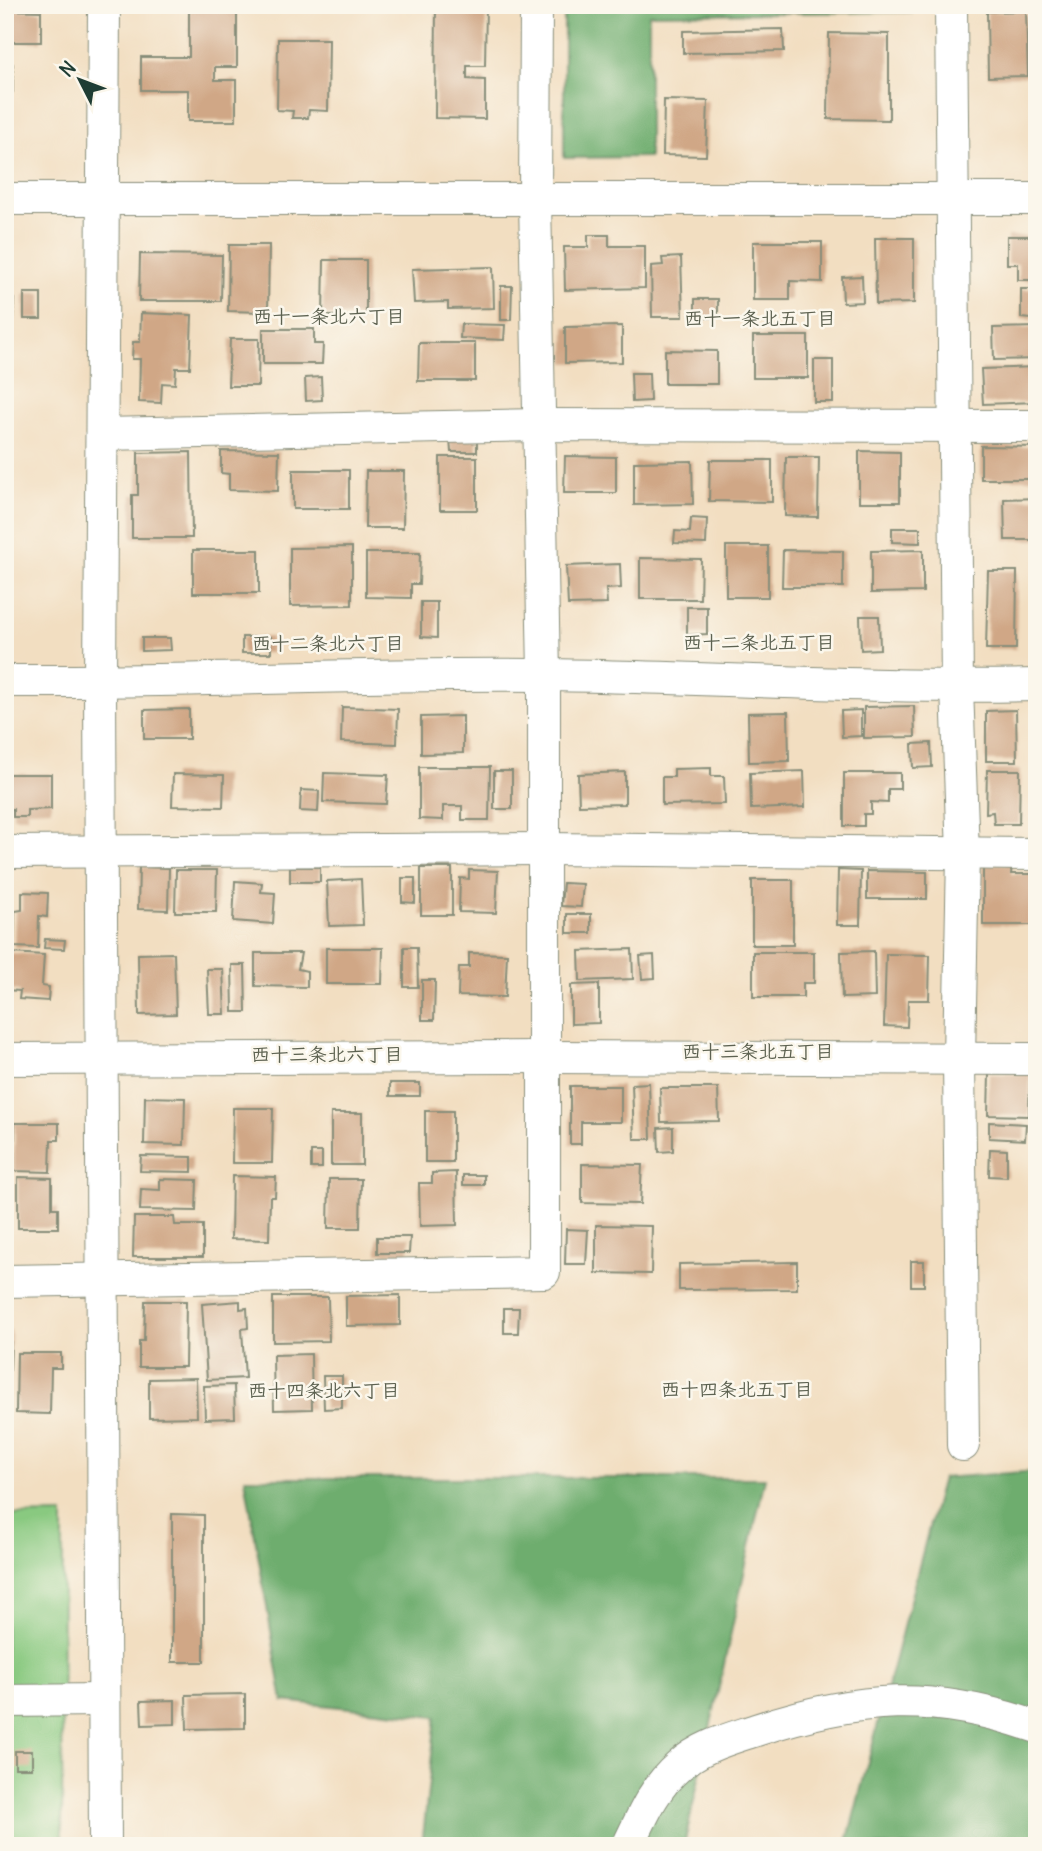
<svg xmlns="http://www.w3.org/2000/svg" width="1042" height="1851" viewBox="0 0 1042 1851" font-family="Delius,'Klee One',sans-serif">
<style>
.green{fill:#89c980;stroke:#54835a;stroke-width:2}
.forest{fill:#6ead6e;stroke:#467551;stroke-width:2}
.building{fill:#d0a786}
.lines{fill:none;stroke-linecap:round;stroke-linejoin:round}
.minor-casing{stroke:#888e7a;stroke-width:34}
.minor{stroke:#fff;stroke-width:32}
.labels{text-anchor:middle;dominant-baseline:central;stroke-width:5;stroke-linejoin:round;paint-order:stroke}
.neighbourhood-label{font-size:19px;font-weight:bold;fill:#5d6251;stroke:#fbf7ec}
</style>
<rect width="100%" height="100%" fill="#fbf7ec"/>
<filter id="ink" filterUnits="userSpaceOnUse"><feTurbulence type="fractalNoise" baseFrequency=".0143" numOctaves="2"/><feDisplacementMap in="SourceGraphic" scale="14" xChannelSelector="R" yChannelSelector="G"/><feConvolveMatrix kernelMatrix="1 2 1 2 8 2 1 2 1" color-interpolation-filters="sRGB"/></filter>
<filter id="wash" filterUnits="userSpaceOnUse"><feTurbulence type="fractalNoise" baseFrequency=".00686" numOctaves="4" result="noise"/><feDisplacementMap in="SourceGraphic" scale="28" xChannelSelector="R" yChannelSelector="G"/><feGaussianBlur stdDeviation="1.57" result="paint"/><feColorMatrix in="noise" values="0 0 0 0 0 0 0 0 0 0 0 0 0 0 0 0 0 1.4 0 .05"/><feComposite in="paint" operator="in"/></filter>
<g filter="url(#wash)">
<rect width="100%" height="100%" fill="#f2dec1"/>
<path class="green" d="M63,1514L62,1846H5V1515Z"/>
<g class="forest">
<path d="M564,5H912V12L649,14V157L564,158Z"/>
<path d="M1037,1471V1846H846L942,1478Z"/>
<path d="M245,1478H765L684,1846H422L436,1717L283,1701Z"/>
</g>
<g id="blocks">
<g class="building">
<path d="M189,5H237V67H215V80H236V121H188V90H141V57H189Z"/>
<path d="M436,5H486L485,66H467V79L485,80V119L435,118Z"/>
<path d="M5,10L41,11V42H5Z"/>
<path d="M1026,11L1028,76L988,77L987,12Z"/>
<path d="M783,29L784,51L683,53V31Z"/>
<path d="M829,33L889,34V120L828,119Z"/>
<path d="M278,39H329L328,111L309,110L308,118H292L293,111L277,110Z"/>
<path d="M5,64H13V92L5,93Z"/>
<path d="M664,100L708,101L706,156L663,155Z"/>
<path d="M588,235H609V246H645V288L565,290L564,247H588Z"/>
<path d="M1007,236H1037V280H1018V264H1007Z"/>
<path d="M875,238H914V303L876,304Z"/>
<path d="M753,242H822V282L790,281V300H753Z"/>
<path d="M229,245H269L268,312L228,311Z"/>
<path d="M140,254L222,255L221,301H139Z"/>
<path d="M681,257L683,317H652L651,266L663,265L662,258Z"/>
<path d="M324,260H366V316H323Z"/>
<path d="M493,267L494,308L448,309V302L414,303L412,269Z"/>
<path d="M862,276L863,302L843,303L842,277Z"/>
<path d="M501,286H512L511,320H501Z"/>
<path d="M1021,289H1033L1032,319L1021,318Z"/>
<rect x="24" y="293" width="17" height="26"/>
<path d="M5,298L14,299L13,320H5Z"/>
<rect x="695" y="299" width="23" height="19"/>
<path d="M141,313L192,315L190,368H176L175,384L162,383L161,403L139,402L140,359H132L133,342H140Z"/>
<path d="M461,324L505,325L504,340L460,338Z"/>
<path d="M622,326V362L565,363V327Z"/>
<path d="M1037,327V359L994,360L993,328Z"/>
<path d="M263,329H314V344H323L322,364H263Z"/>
<rect x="753" y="336" width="55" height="42"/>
<path d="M230,339H259L258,386H228Z"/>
<path d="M419,343H475V381H418Z"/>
<path d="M665,350L717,351V384H665Z"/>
<rect x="814" y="360" width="19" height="42"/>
<path d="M1037,367V402L983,404L981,369Z"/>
<path d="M631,373H649L650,401L632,402Z"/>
<path d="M321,377L322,400L306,401L305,378Z"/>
<path d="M450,439H477V452H451Z"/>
<path d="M981,446L1037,447V479H981Z"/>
<path d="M221,451L279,452L278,491L229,490V474L221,473Z"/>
<path d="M859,451L900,452V502H859Z"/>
<path d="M191,452L192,538H132V495H138V453Z"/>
<path d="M565,456L616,457V493H564Z"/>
<rect x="440" y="457" width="37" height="53"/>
<path d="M786,457H819L818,517L785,516Z"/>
<path d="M710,460H772V502L709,501Z"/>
<path d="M692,461L693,504L634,505V462Z"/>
<rect x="293" y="470" width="56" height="39"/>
<path d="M366,471H404L403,528H365Z"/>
<path d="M1037,498V540H1005L1004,499Z"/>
<path d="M691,518L707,519L706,544L674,543L675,531L690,532Z"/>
<path d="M892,528H920V543L892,542Z"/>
<rect x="726" y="546" width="42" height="51"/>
<path d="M352,547V605L290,606V548Z"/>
<rect x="193" y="550" width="66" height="43"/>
<path d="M783,550L843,551V587H782Z"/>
<path d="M923,550V592L871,593V551Z"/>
<path d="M366,553H420L419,584H411V598L366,597Z"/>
<path d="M640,558L701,559L700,599H640Z"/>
<path d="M620,564L621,588L606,589L607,604L568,605L566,566Z"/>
<path d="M988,571H1017L1016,649H986Z"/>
<path d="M421,602H437V638L421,637Z"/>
<path d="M687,607H707V634L687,635Z"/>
<path d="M860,616H879L880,649L861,650Z"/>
<rect x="242" y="637" width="29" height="16"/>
<path d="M142,638H170L171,650L142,651Z"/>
<path d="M914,706L915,737L864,738V707Z"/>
<path d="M342,707L398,709L397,744L341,742Z"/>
<path d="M189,709V739H144V710Z"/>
<path d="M861,710V736L842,737L841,711Z"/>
<path d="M1016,710L1017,761H986V711Z"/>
<path d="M788,712L789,761L749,762L748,713Z"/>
<path d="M463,716V753L421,754V717Z"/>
<path d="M931,743L932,767L913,768L912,744Z"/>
<path d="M419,767H490L489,820H462V806H443V820L419,819Z"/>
<path d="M711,768V776H724L725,804L662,805V777H674V769Z"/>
<path d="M987,770H1020L1019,824H994L993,812L986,813Z"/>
<rect x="494" y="771" width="18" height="38"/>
<path d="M804,771L805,807L751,809L750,773Z"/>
<path d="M625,772V804L579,805L578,774Z"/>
<path d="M324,773L388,775L386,804L323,802Z"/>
<path d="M844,773H900V789H888V803L871,802V814H864V826H844Z"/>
<path d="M5,774H51V809L27,810V817H13V809H5Z"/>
<path d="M173,774L224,775L223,807L172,806Z"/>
<path d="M301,790L319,791L318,812L300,811Z"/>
<path d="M983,864H1012L1011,874H1037V925H983Z"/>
<path d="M139,867L169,868L168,910L138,909Z"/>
<rect x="290" y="867" width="30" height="15"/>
<rect x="421" y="868" width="31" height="47"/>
<path d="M176,870H217L216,912H175Z"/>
<path d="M469,870L498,871L496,913L459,912L460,878L469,879Z"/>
<path d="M838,870L861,871L860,925H837Z"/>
<path d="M867,871L927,872V899H867Z"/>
<path d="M402,878H415V903L402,902Z"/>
<path d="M361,879L363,925L329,926L327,881Z"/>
<rect x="752" y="880" width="41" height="65"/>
<path d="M235,881L262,883L261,892L275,893L273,924L233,921Z"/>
<path d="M563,883L583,884L581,907L561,906Z"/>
<path d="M22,892L48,893L47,917L39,916L38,948L14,947L15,911L22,910Z"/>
<rect x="567" y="914" width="24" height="19"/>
<path d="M45,939L65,940L64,949L44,948Z"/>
<path d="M404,947H417L418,987H404Z"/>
<path d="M326,948H383L382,984H326Z"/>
<path d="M632,949L633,979L580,981L579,951Z"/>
<path d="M874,951L875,997L842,998L841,952Z"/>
<path d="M753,952H814V983H803V997H753Z"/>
<path d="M10,953L44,955L42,986L49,987L48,1001L19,999L20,991L5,990V961H9Z"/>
<path d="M174,953L176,1014L139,1015L138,954Z"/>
<path d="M255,953H301L298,969L307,971V987L255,986Z"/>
<path d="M469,953L507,954L505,997L458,996L459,967H469Z"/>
<path d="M886,954L930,955L929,1000H908L907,1027L884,1026Z"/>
<path d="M654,955L655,978L642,979L640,956Z"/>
<path d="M232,965H245L246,1012H233Z"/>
<path d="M207,969H223L225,1014H209Z"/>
<path d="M422,980H435L434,1020H422Z"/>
<path d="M599,984V1023L571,1024V985Z"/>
<path d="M989,1074H1030L1029,1116L988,1115Z"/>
<rect x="390" y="1083" width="30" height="13"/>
<path d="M649,1083L651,1139H634L632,1084Z"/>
<path d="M570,1086H621V1122H581V1144H570Z"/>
<path d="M660,1088H718L719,1121L661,1122Z"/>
<path d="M145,1097L185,1098L184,1145L144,1144Z"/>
<path d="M233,1108H273L272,1163H232Z"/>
<rect x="425" y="1111" width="28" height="51"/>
<rect x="331" y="1113" width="31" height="52"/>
<path d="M989,1122L1026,1124L1025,1140L989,1138Z"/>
<path d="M15,1123H59V1140H51L50,1172L14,1171Z"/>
<path d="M673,1127V1151L659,1152L658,1128Z"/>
<path d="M990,1149L1007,1150V1177L989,1176Z"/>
<rect x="311" y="1152" width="11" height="16"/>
<path d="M141,1156L192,1157V1172L140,1171Z"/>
<path d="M582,1164L642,1165L640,1204L582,1203Z"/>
<path d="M456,1172L457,1225L420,1226L419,1183H432V1173Z"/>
<rect x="463" y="1175" width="21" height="10"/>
<path d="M232,1176L276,1177L275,1197H270L269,1240L231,1239Z"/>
<path d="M18,1177L52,1178V1208H58V1228H18Z"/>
<path d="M160,1179L197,1180L196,1211L140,1210L141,1189L160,1190Z"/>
<path d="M329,1179H361L360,1228H328Z"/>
<path d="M134,1217H174L175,1225H203V1257H133Z"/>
<path d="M596,1225L652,1226L651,1274L596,1273Z"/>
<path d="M566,1229L588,1230L586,1264H565Z"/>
<path d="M377,1237H410L409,1253H377Z"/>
<rect x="911" y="1261" width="13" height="25"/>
<path d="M797,1262V1289L679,1290V1264Z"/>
<path d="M400,1295V1325L346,1326V1296Z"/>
<path d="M273,1297H328L329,1341L273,1342Z"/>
<path d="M145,1301H186L185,1367H139V1341H144Z"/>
<path d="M240,1301V1309L247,1308L248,1328L242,1329L245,1378L207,1380L202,1304Z"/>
<path d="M504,1308H519L518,1333H504Z"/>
<path d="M5,1330H11L10,1370H5Z"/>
<path d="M17,1353H61V1368H51L50,1414L16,1413Z"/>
<path d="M311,1354L312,1409L274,1410L273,1355Z"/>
<path d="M323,1376H342V1408L324,1409Z"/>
<path d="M196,1378L197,1417L149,1418V1379Z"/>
<path d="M234,1385L235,1418L205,1419L204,1386Z"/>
<path d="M5,1456H8L9,1472H5Z"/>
<path d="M172,1514L204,1515V1662H172Z"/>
<path d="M245,1694V1728L187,1729L186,1695Z"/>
<path d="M175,1700V1724L142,1725L141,1701Z"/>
<rect x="15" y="1751" width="17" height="17"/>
</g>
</g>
</g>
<g filter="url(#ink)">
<use href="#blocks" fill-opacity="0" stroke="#888e7a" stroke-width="2"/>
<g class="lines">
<defs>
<g id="minor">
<path d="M104,5L100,682L105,1846"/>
<path d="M951,5L957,687L963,854L959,1058L963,1445"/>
<path d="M5,199H1037"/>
<path d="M102,434L540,425L1037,426"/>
<path d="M5,681C185,682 365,673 545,675C709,677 873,689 1037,685"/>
<path d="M5,852L545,849L1037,854"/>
<path d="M5,1059L546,1057L1037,1059"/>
<path d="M5,1281L544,1272V675L535,199L536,5"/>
<path d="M5,1701L103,1700"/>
<path d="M628,1846C642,1817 654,1787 679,1766C701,1746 729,1739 756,1730C858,1696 934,1691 1037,1727"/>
</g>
</defs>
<use href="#minor" class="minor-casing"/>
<use href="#minor" class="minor"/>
</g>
</g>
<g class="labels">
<g class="neighbourhood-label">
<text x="329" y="316">西十一条北六丁目</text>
<text x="760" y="318">西十一条北五丁目</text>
<text x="759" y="642">西十二条北五丁目</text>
<text x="328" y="643">西十二条北六丁目</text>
<text x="758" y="1051">西十三条北五丁目</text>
<text x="327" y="1054">西十三条北六丁目</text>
<text x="737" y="1389">西十四条北五丁目</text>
<text x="324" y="1390">西十四条北六丁目</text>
</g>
</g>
<rect width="1042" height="1851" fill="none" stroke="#fbf7ec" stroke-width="28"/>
<g transform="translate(80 80) rotate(312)" stroke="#fbf7ec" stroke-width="5" paint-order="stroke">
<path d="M0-5L12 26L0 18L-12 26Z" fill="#1f3d34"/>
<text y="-10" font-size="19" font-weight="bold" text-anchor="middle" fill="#1f3d34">N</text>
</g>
</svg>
